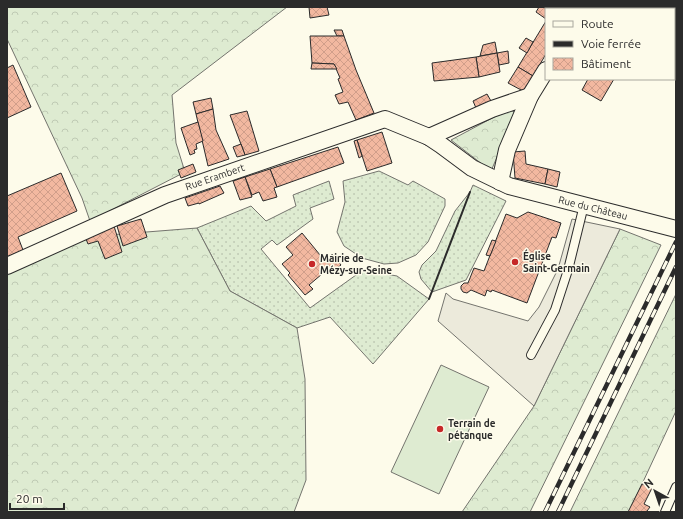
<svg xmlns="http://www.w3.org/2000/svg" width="683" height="519" viewBox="0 0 683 519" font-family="Ubuntu,sans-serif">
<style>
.grass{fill:url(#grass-dots);stroke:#74746e}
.forest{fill:url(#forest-crowns);stroke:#74746e}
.pitch{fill:#deebd1;stroke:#74746e}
.parking{fill:#eceadb;stroke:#74746e}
.building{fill:url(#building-cross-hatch);stroke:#2b2b2b}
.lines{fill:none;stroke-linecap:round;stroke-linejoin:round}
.service-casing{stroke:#2b2b2b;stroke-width:10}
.minor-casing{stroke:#2b2b2b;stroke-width:18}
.service{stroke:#fdfbea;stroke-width:8}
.minor{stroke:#fdfbea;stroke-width:16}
.rail-casing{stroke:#2b2b2b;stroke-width:4.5}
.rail{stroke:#fdfbea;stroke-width:3;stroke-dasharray:9;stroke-linecap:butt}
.wall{stroke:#2b2b2b;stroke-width:2}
.poi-dot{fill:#c62828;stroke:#fdfbea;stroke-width:1.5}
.labels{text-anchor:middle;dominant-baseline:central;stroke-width:3;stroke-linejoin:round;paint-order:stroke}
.street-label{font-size:10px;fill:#2b2b2b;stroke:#fdfbea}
.poi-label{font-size:10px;font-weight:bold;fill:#2b2b2b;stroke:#fdfbea;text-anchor:start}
</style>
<defs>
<pattern id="grass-dots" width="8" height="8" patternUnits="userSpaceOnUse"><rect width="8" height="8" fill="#deebd1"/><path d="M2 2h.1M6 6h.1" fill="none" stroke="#bfcab4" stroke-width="1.8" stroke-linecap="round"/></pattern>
<pattern id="forest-crowns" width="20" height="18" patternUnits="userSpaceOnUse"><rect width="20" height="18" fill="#deebd1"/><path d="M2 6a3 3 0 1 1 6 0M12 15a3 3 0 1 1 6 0" fill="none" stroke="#bfcab4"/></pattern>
<pattern id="building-cross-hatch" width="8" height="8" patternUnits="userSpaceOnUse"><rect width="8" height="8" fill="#f2b8a0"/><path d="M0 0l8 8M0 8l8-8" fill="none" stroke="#d09e8a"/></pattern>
</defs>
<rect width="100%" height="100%" fill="#fdfbea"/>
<g class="grass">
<path d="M379,171L408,185L413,181L445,199V206L428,242L416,255L398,263L384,264L362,258L344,246L337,232L345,202L343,181Z"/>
<path d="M329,181L334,199L310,208L313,219L277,245L272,240L261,249L310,308L363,270L397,276L429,299L373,364L330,317L297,328L230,291L197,228L251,206L266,221L296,206L293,195Z"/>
<path d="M473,185L506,201L466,280L432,292L421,279L419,272L422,265L436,251L455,211L470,192Z"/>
</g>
<g class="forest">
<path d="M7,7H287L172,95L176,143L185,172L90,221L82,198L7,39Z"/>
<path d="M509,109L516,113L491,171L451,140Z"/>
<path d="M197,228L230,291L297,328L305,379L306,480L294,512H7V268L96,236Z"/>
<path d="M620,229L661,245L530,512H462L534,406Z"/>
<path d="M676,294V411L629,512H570Z"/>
</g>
<path class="pitch" d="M441,365L489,387L439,494L391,472Z"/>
<path class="parking" d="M572,219L620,229L534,406L438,321L446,293L453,299L528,321L539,307L558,269Z"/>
<g class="building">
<path d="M309,7H327L329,15L310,18Z"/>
<path d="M539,7H549L552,9H546V19L536,12Z"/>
<path d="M546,21V54L533,76L518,67Z"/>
<path d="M334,30H342L344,36H337Z"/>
<path d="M310,36H344L356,70L374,113L356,120L348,102L339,104L335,95L343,92L338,79L340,78L334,64L312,63Z"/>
<path d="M526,38L533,42L527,53L519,48Z"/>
<path d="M495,42L497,53L480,56L483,45Z"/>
<path d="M508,51L509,63L499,65L497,53Z"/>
<path d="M497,53L500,72L479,77L476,57Z"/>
<path d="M476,57L479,77L434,81L432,63Z"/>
<path d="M312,63L334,64L337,69H311Z"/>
<path d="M13,65L31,107L7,118V68Z"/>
<path d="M518,67L533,76L523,91L508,83Z"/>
<path d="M588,79H614L601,101L582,90Z"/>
<path d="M487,94L491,101L476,108L473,101Z"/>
<path d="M211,98L213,109L196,114L193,102Z"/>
<path d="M213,109L216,130L229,159L208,166L196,114Z"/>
<path d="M247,111L259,151L245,155L230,115Z"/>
<path d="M198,122L203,141L196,144L197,149L194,150L195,153L190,155L181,128Z"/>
<path d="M382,132L392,163L367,171L357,140Z"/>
<path d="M357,140L362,156L359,158L354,141Z"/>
<path d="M241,144L245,155L237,157L233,147Z"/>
<path d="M338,147L344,163L277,187L270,169Z"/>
<path d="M525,151L526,164L548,169L545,184L515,178L513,152Z"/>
<path d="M193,164L196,172L181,178L178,170Z"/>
<path d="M270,169L277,187L274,188L277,197L263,201L259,192L252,195L245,177Z"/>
<path d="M548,169L560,172L557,187L545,184Z"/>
<path d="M61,173L77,211L18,237L23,250L7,257V196Z"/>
<path d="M245,177L252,197L240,200L233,181Z"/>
<path d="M220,186L224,193L199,204V203L188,206L185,198Z"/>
<path d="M528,212L561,223L556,238L552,237L527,303L492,290L491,292L487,290L485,296L471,290L467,293L463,292L461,289V286L464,283H468L474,268L484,271L506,214L517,218Z"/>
<path d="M141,219L147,237L123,246L117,226Z"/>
<path d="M114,226L122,252L105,259L98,241L88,244L86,239Z"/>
<path d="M302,233L325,261L332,254L341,265L331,273L328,269L309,285L313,289L305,295L288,275L290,273L282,264L293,255L286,247Z"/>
<path d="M492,240L496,241L490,256L486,255Z"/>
<path d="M642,484L652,488L644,504L650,507L647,511L649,512H628Z"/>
</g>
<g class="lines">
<defs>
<g id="service">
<path d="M531,355L555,310L568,270L584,205"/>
<path d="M665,512L676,487"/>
</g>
<g id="minor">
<path d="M584,9L585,7"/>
<path d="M429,137L492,109L530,96"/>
<path d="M500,182L507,150L530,96L546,70"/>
<path d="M7,266L165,195L385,119L429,137L441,145L472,168L509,186L676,229"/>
</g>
</defs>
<use href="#service" class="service-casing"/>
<use href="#minor" class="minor-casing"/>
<use href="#service" class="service"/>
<use href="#minor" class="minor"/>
<defs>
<g id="rail">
<path d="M545,512L676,242"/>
<path d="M558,512L676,267"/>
</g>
</defs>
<use href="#rail" class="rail-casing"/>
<use href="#rail" class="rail"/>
<path class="wall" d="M429,299L470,192"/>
</g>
<g class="poi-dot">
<circle cx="515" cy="262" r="4"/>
<circle cx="312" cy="264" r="4"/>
<circle cx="440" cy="429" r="4"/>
</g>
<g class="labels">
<g class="street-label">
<text transform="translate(215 177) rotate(-19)">Rue Erambert</text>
<text transform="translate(593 208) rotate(14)">Rue du Château</text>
</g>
<g class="poi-label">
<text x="523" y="256">Église<tspan x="523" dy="12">Saint-Germain</tspan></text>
<text x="320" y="258">Mairie de<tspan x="320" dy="12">Mézy-sur-Seine</tspan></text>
<text x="448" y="423">Terrain de<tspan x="448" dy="12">pétanque</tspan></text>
</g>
</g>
<rect width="683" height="519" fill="none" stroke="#2b2b2b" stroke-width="16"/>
<rect x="545" y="8" width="130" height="72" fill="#fdfbea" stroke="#a9a89e"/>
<rect x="553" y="21" width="20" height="6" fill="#fdfbea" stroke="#a9a89e"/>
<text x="581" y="28" font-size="12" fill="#2b2b2b">Route</text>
<rect x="553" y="41" width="20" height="6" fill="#2b2b2b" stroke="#a9a89e"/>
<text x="581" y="48" font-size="12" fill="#2b2b2b">Voie ferrée</text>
<rect x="553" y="58" width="20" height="12" fill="url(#building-cross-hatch)" stroke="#a9a89e"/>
<text x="581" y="68" font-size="12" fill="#2b2b2b">Bâtiment</text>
<g transform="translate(655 491) rotate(320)" stroke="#fdfbea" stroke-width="3" paint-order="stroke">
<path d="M0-3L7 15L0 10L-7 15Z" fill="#2b2b2b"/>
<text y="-6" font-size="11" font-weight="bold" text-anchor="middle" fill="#2b2b2b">N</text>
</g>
<path d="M10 503v6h54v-6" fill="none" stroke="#2b2b2b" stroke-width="2"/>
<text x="16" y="503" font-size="12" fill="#2b2b2b" stroke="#fdfbea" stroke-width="3" paint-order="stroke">20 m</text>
</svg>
